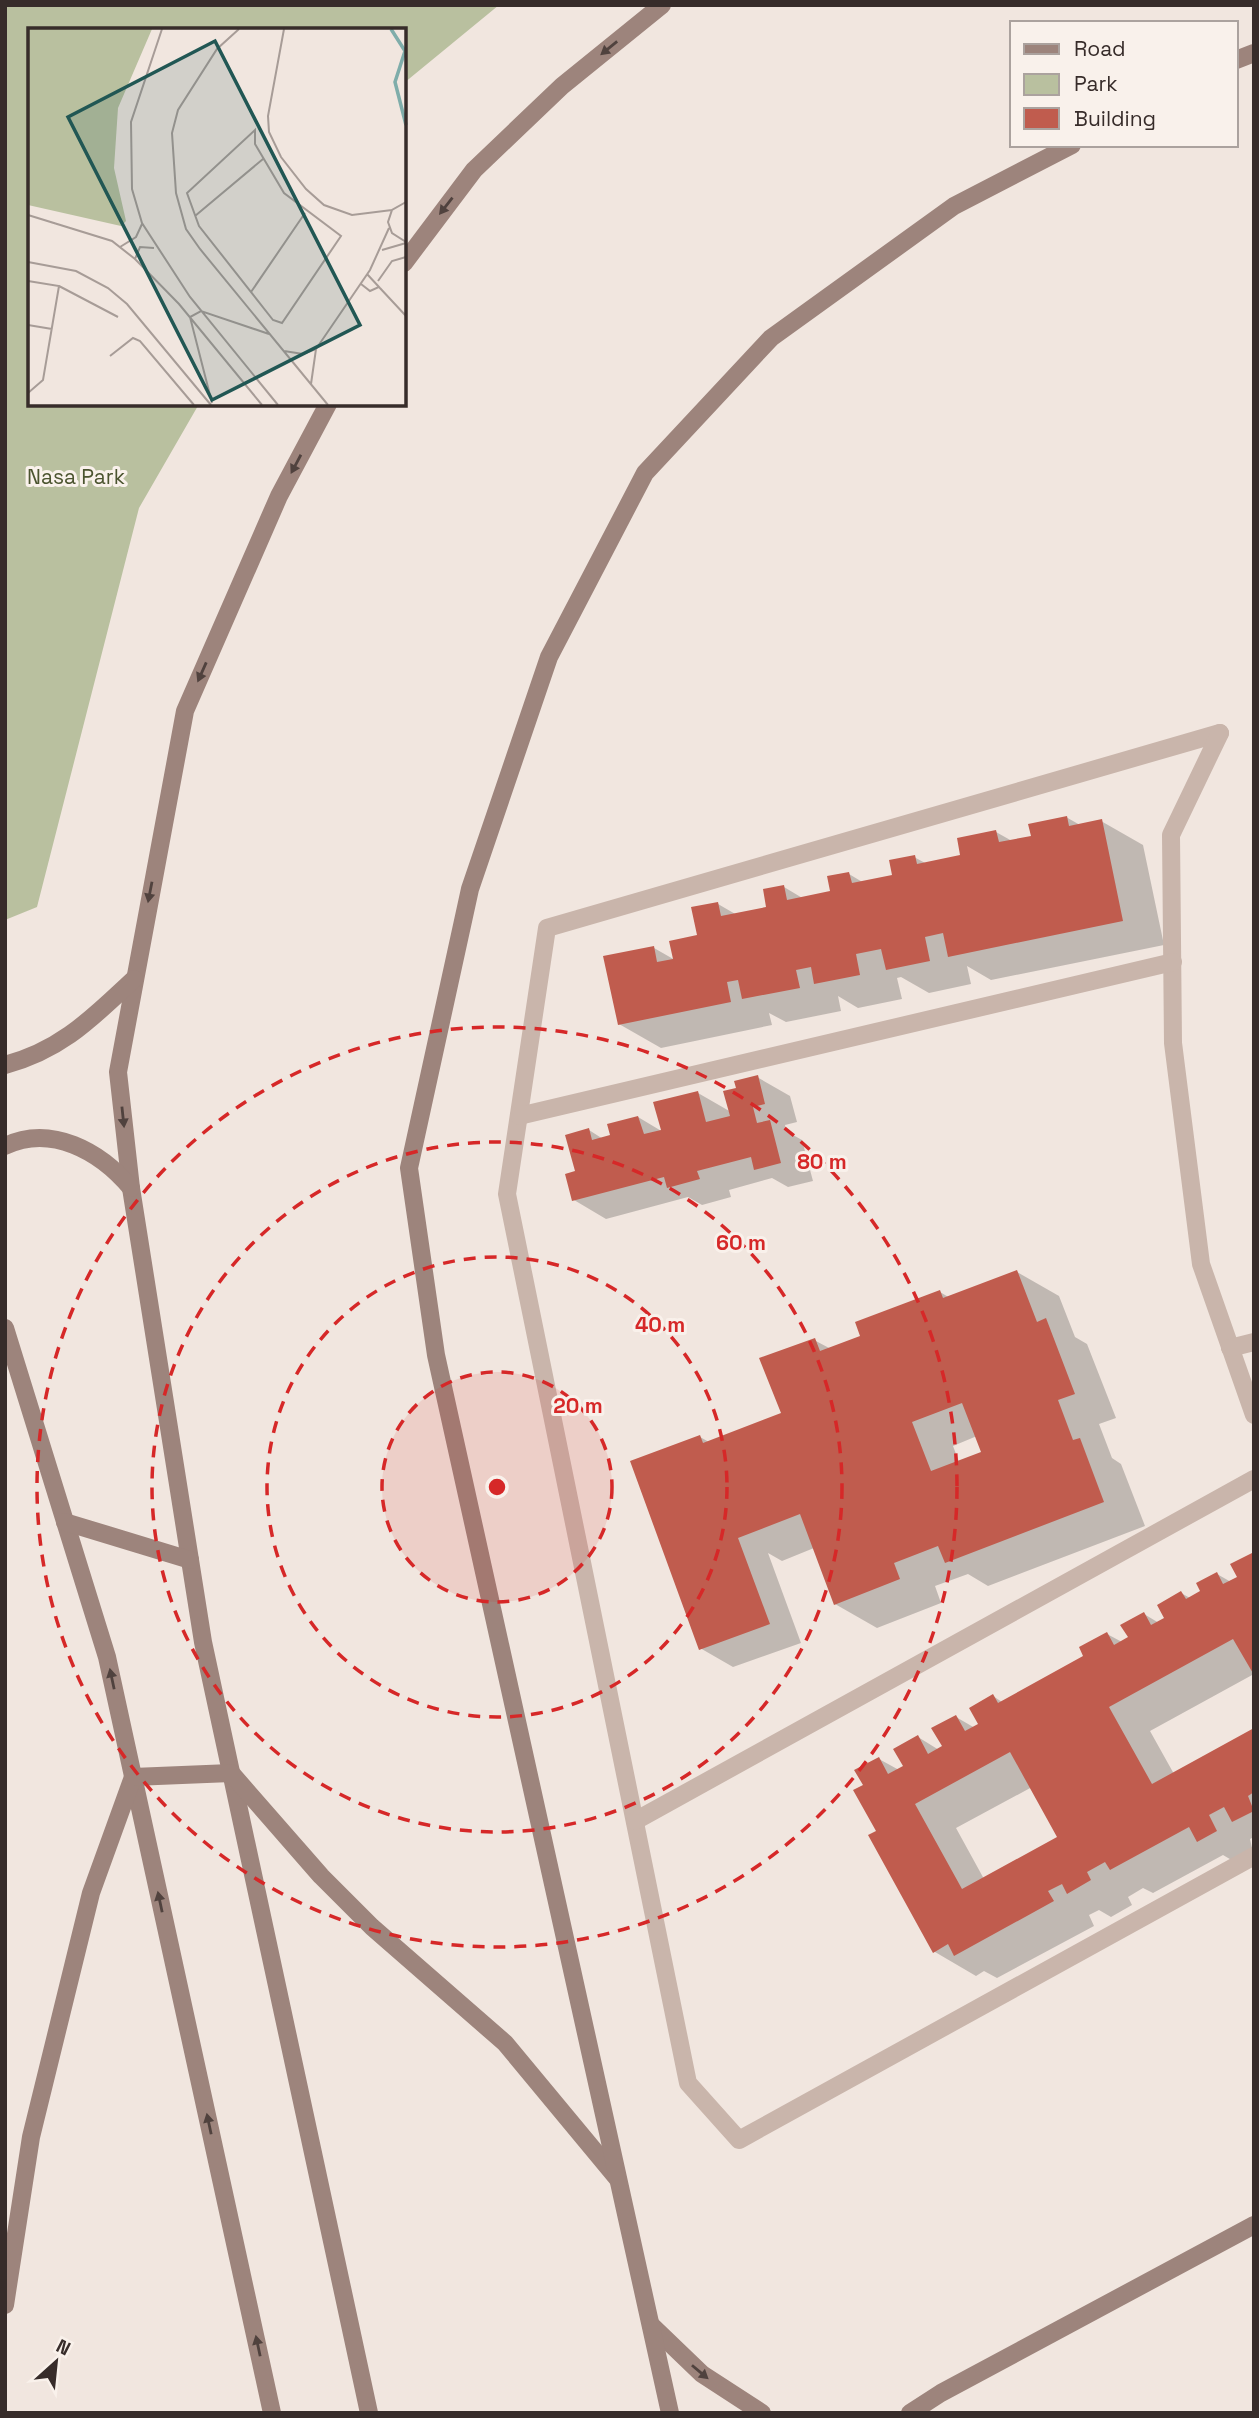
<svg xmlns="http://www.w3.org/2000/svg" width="1259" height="2418" viewBox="0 0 1259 2418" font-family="'Space Grotesk',sans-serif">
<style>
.green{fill:#b9c09f}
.shadow{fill:#0003;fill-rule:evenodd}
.building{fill:#c05c4e;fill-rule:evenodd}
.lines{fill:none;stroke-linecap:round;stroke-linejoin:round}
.lane{stroke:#c9b5ab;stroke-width:18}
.secondary{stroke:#9d847c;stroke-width:18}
.oneway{fill:#50423e}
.ring{fill:none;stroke:#d62828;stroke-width:3.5;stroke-dasharray:12 9}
.labels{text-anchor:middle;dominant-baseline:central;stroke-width:6;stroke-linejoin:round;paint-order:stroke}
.park-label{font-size:21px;fill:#4b542f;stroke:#f9f1eb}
.inset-river{fill:none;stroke:#7fadaa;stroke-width:3.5}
.inset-road{fill:none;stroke:#a79c97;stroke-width:2}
.view{fill:#215754;fill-opacity:0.15;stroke:#215754;stroke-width:3.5}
.inset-edge{fill:none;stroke:#372c2a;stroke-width:3.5}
.centre{fill:#d62828;stroke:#f9f1eb;stroke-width:3.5}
.ring-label{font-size:21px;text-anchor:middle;font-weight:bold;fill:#d62828;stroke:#f9f1eb;stroke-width:6;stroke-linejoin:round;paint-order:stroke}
</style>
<rect width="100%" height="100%" fill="#f1e6df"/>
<path class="green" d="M5,5H499L404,83V30H30V404H199L139,508L37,907L5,920Z"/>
<g class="shadow">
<path d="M1066,817L1080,825L1101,821L1143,845L1164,945L991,980L967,966L971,984L929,993L901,977L897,978L902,999L858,1008L838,996L841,1011L786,1022L769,1013L772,1025L661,1048L619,1024L654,948L675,960L699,937L718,904L737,915L768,908L784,887L804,899L832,893L849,874L864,883L895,876L914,857L927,864L962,856L996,832L1012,841L1033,837Z"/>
<path d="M757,1077L790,1096L797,1122L785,1125L786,1131L802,1140L813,1181L788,1187L772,1178L729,1190L731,1197L702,1205L688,1197L606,1219L574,1200L589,1130L603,1139L612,1136L638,1117L663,1132L698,1093L731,1112L738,1089Z"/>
<path d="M1017,1272L1059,1296L1075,1337L1087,1344L1116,1418L1099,1424L1112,1458L1121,1464L1145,1526L988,1586L968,1574L935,1586L941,1603L877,1628L835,1604L814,1548L782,1561L768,1553L801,1643L733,1667L700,1648V1437L709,1442L783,1414L814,1340L831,1349L862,1337L940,1292L950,1298ZM977,1436L983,1453L959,1462L953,1446Z"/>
<path d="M1252,1555L1254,1674L1150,1731L1174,1774L1254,1730V1837L1250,1839L1254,1857L1240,1865L1223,1855L1153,1893L1143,1888L1128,1897L1132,1905L1111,1917L1099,1910L1089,1915L1094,1926L997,1978L984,1971L976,1976L935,1952L878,1831L865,1785L879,1759L899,1770L905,1767L918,1737L939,1750L944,1747L956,1717L975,1728L980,1725L993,1696L1002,1702L1086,1656L1107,1634L1122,1642L1130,1638L1144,1614L1159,1623L1166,1619L1181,1593L1190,1598L1202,1592L1217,1574L1231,1582L1239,1578L1233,1565ZM1032,1787L1060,1837L984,1879L956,1828Z"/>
</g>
<g class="building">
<path d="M1067,816L1069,826L1102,819L1123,921L948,957L943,933L925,937L930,961L886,970L881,949L856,954L860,975L814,984L811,967L796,970L800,988L742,999L738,980L727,982L731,1002L618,1025L603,956L654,946L657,962L673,959L669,941L697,935L691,907L718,902L721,916L766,907L763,889L784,885L787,900L830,891L827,876L849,872L852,883L892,875L889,860L915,855L917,864L960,855L957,838L996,830L999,842L1031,836L1028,824Z"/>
<path d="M758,1075L765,1104L753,1107L757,1123L770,1120L781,1163L754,1170L751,1157L697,1171L700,1179L667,1188L664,1177L572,1201L565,1174L575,1171L565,1135L589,1128L592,1140L610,1135L607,1124L638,1116L644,1134L661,1130L653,1102L698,1091L706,1122L730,1116L723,1091L736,1088L734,1081Z"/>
<path d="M1017,1270L1037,1322L1046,1318L1075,1394L1058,1400L1073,1440L1080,1438L1104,1502L945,1563L938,1546L894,1563L900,1579L834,1605L800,1514L738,1538L770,1624L699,1650L630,1461L700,1435L703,1443L781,1413L759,1358L815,1338L820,1351L860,1336L855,1322L940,1290L943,1298ZM962,1403L981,1452L931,1471L912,1422Z"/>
<path d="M1252,1553L1254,1675L1233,1639L1109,1707L1152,1784L1254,1728V1792L1248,1796L1254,1811L1232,1822L1224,1807L1209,1815L1217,1831L1197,1842L1189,1827L1110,1870L1105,1862L1087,1872L1091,1880L1067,1894L1062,1884L1048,1891L1054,1901L954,1956L948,1944L933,1953L868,1835L876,1831L853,1790L863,1785L854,1770L879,1757L888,1774L903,1766L893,1749L918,1735L928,1754L942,1746L931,1728L956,1715L965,1731L978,1724L969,1708L993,1694L998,1703L1083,1656L1079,1647L1107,1632L1114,1645L1128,1637L1120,1625L1144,1612L1151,1625L1164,1618L1157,1605L1181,1591L1186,1599L1200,1591L1196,1583L1217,1572L1223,1584L1237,1577L1230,1564ZM1010,1752L1057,1837L962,1889L915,1804Z"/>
</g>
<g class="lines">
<g class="lane">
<path d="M1220,733L547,928L507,1194L688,2083L739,2140L1254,1856"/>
<path d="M1220,733L1171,835L1173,1043L1201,1264L1254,1415"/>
<path d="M519,1116L1173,962"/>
<path d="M1230,1348L1254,1342"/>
<path d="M635,1821L1254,1479"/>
</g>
<g class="secondary">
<path d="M1236,60L1254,53"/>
<path d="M404,263L474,170L562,86L662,5"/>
<path d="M328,404L279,496L185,711L118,1072L131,1188L203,1642L369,2413"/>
<path d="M5,1065C62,1050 93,1017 134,979"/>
<path d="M5,1146C51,1124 100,1151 131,1188"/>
<path d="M5,1328L107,1657L272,2413"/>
<path d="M65,1522L190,1560"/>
<path d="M5,2305L31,2137L91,1893L133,1777L231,1773L321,1876L372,1927L505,2043L617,2178"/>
<path d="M651,2325L702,2374L762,2413"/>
<path d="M670,2413L436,1355L409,1168L470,889L549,657L645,473L771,338L954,206L1072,145"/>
<path d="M910,2413L941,2393L1254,2225"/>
</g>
</g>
<defs><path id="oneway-solid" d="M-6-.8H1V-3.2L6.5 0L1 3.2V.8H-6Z" transform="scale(1.75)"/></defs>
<g class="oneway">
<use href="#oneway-solid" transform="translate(609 48) rotate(141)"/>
<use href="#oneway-solid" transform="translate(446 206) rotate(128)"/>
<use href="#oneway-solid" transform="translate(296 464) rotate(118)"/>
<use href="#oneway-solid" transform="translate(202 672) rotate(114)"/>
<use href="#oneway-solid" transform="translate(150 892) rotate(101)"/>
<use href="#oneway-solid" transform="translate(123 1117) rotate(84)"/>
<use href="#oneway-solid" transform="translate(112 1679) rotate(-102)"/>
<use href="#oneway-solid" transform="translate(160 1902) rotate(-102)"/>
<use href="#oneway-solid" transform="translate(209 2124) rotate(-102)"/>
<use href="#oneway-solid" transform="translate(258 2346) rotate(-102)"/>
<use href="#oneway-solid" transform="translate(700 2372) rotate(40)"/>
</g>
<circle cx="497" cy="1487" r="115" fill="#d62828" fill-opacity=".12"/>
<g class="ring">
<circle cx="497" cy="1487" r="115"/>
<circle cx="497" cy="1487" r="230"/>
<circle cx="497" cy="1487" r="345"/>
<circle cx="497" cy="1487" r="460"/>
</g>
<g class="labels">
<g class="park-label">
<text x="76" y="476">Nasa Park</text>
</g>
</g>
<g transform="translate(28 28)">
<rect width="378" height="378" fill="#f1e6df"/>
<path d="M0,1H124L90,80L86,140L98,193L93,198L0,177Z" fill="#b9c09f"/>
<path class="inset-river" d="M363,1L377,23L367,54L378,97"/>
<path class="inset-road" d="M134,1L103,94L104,161L114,195L162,269L250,377M211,1L189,21L150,82L144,105L148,165L158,201L172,221L300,377M256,1L240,88L241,104L253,129L278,161L296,177L324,187L364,182M227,102V116L256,165L313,208L254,295L245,292L171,198L159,165ZM378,174L364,182L360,194L364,205L378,214M0,187L84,213L107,231L151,276L234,377M167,188L235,131M92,219L108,209L114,196M354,222L378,215M107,231L112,219L126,220M0,234L48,243L80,260L99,276L183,377M0,253L31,258L15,352L0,365M350,253L364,233L378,229M333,256L342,263L351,259L339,246M31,258L90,289M351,259L378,288M223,264L277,185M0,297L24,301M256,323L275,326L288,321M82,328L105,310L112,313L166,377M283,356L288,321L342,242L361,200M184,375L162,289L173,283L241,306"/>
<path class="view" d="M187,13L332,297L184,372L40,89Z"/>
<rect width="378" height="378" class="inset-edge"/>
</g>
<circle cx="497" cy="1487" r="10" class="centre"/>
<g class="ring-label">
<text x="822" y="1169">80 m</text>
<text x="741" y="1250">60 m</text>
<text x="660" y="1332">40 m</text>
<text x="578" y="1413">20 m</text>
</g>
<rect width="1259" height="2418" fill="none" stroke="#372c2a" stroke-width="14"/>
<rect x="1010" y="21" width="228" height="126" fill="#f9f1eb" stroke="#aba29e" stroke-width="2"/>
<rect x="1024" y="44" width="35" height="10" fill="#9d847c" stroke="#aba29e" stroke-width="2"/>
<text x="1074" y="56" font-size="21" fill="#372c2a">Road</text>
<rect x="1024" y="74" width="35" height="21" fill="#b9c09f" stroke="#aba29e" stroke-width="2"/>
<text x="1074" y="91" font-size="21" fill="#372c2a">Park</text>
<rect x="1024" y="108" width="35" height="21" fill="#c05c4e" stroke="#aba29e" stroke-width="2"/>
<text x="1074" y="126" font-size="21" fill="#372c2a">Building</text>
<g transform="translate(56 2362) rotate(27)" stroke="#f9f1eb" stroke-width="5" paint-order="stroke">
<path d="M0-5L12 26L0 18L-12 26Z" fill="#372c2a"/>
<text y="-10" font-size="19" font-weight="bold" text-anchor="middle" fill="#372c2a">N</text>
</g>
</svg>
